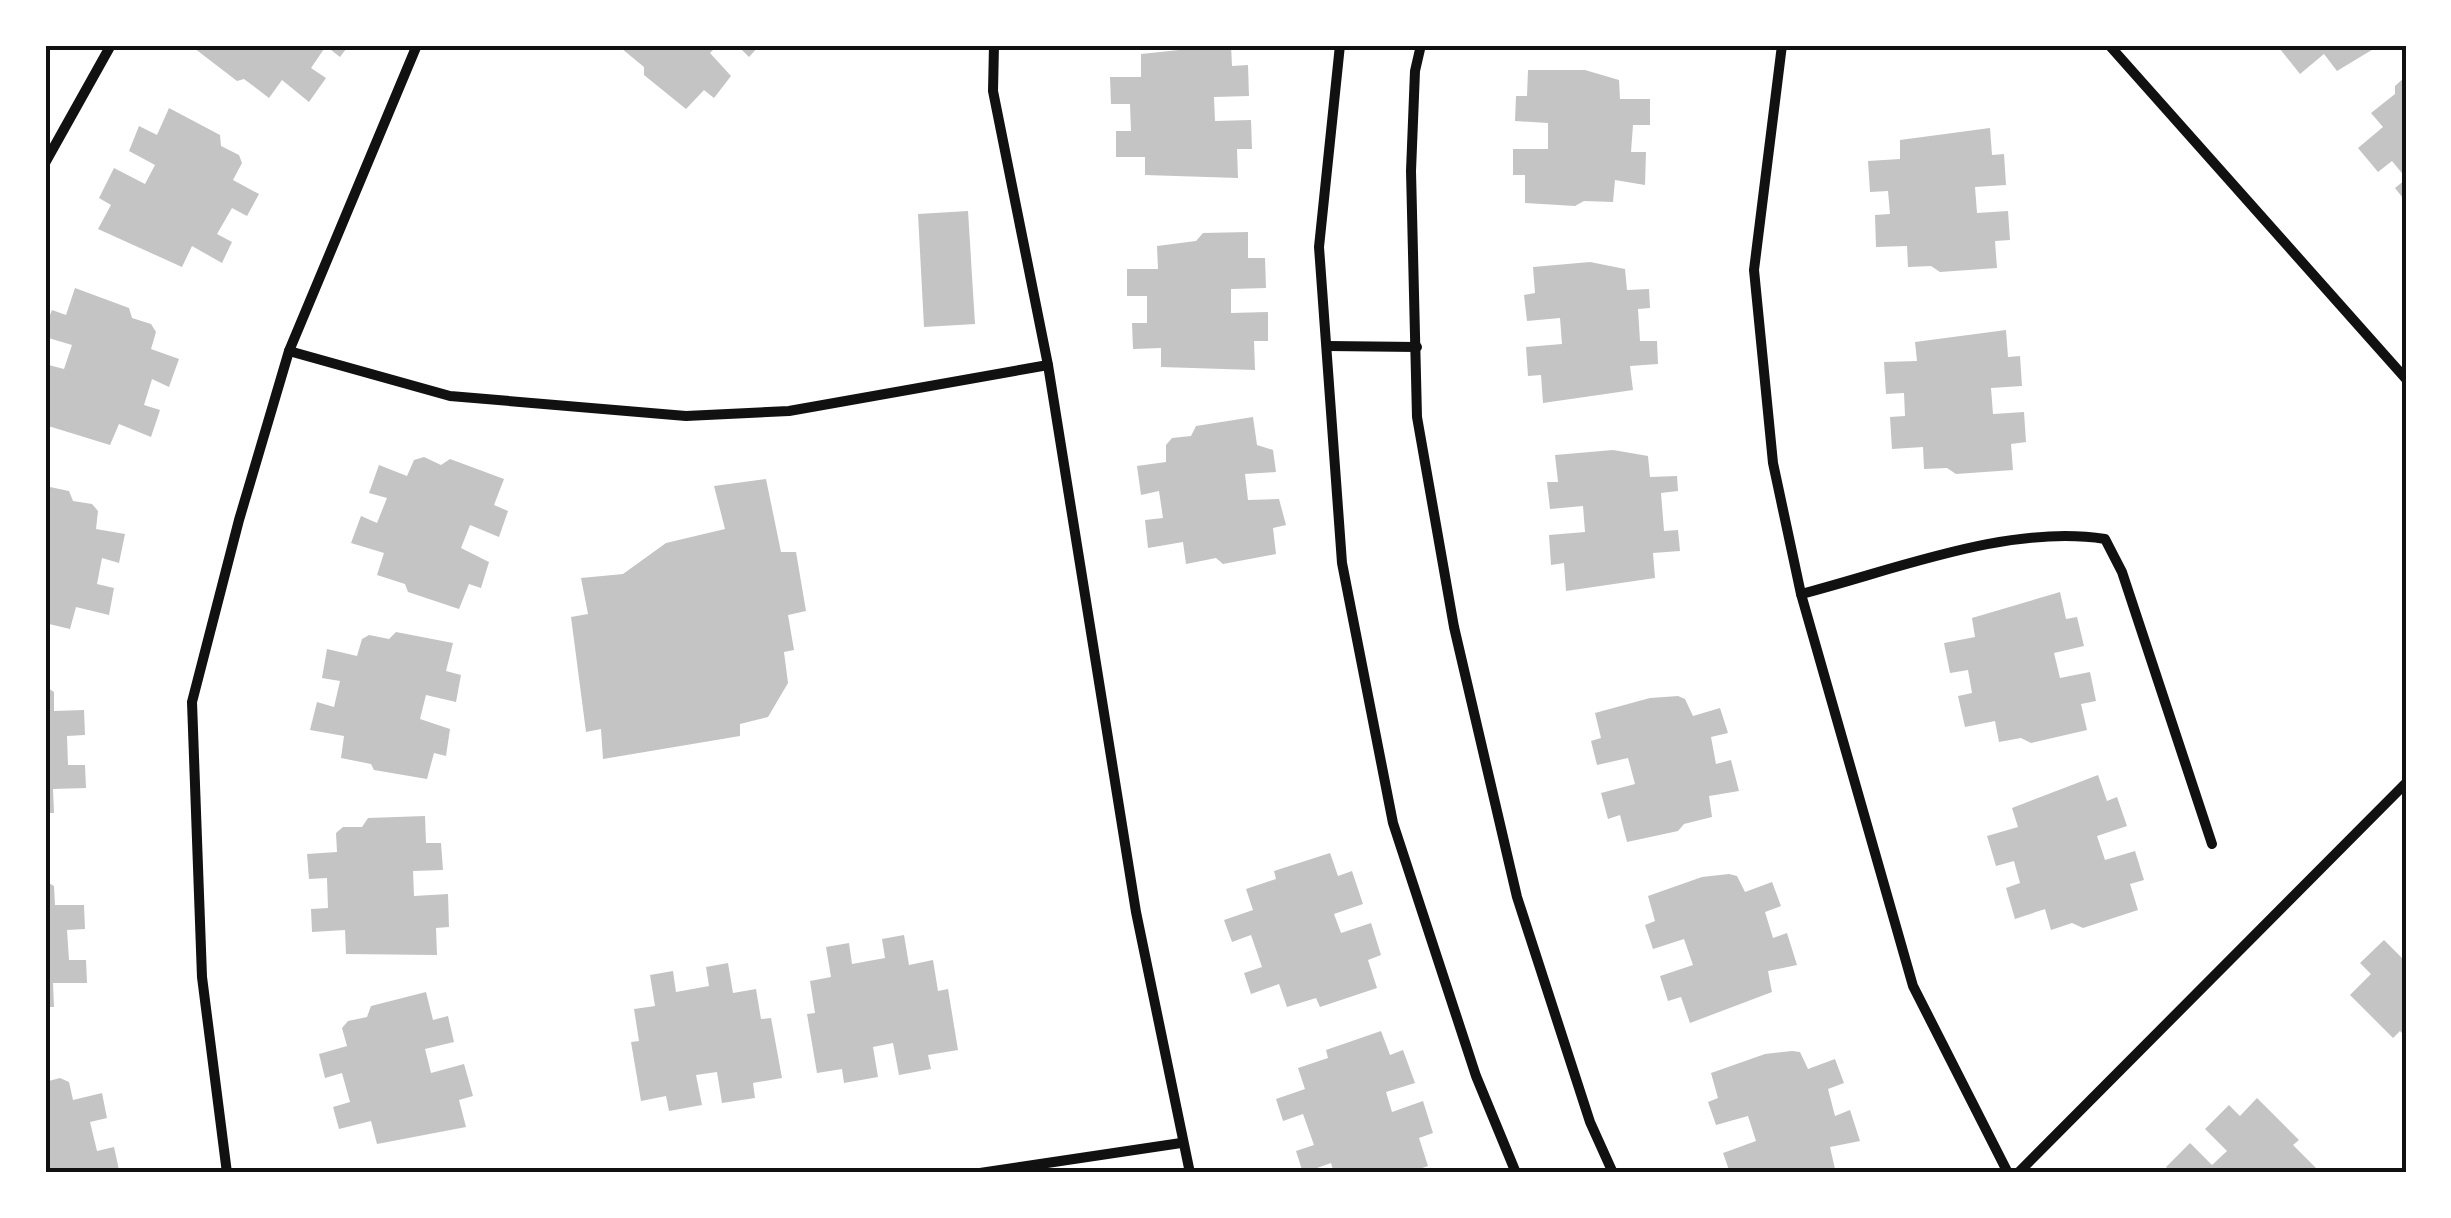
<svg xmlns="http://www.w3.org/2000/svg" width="2451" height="1218" viewBox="0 0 2451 1218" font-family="'Space Grotesk',sans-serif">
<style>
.building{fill:#c4c4c4}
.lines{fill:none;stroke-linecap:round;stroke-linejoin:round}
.minor{stroke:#111;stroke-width:10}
.neatline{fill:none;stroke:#111;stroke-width:4}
</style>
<rect width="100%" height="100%" fill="#fff"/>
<g class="building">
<path d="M196,45H349L340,57L326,46L311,68L326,78L309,102L282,80L269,98L244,79L237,81L194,48Z"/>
<path d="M624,45H718L710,53L731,76L714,98L704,90L686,109L644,75V67L621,48Z"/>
<path d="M737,45H760L749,57Z"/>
<path d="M1183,45H1231L1232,66L1248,65L1249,96L1214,97L1215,121L1251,120L1252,149H1237L1238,178L1145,175V157H1116V131H1131L1130,104H1111L1110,77H1141V54L1179,50Z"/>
<path d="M2284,45H2380L2337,71L2324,54L2300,74L2280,49Z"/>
<path d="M1528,70H1585L1619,80L1620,99H1650V125H1633L1631,152H1646L1645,185L1615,180L1613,202L1584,201L1575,206L1525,203V175H1513V149H1548V123L1515,121L1516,96H1527Z"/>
<path d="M2406,76V178L2392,161L2378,172L2358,148L2383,127L2371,113L2395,94V86Z"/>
<path d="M169,108L220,135L221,146L239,155L242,163L233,180L259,194L247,216L232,208L217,234L232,242L222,263L192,246L182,267L98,229L111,205L99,198L114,168L145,184L155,165L129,151L139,126L157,135Z"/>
<path d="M1990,128L1992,155L2004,154L2006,185L1975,187L1977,213L2008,211L2010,240L1995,241L1997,268L1940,272L1931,266L1908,267L1907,246L1876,247L1875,215L1890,214L1888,191L1870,192L1868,161L1900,159V140Z"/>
<path d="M2406,179V202L2395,188Z"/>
<path d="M968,211L975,324L924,327L918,214Z"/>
<path d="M1248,232V258H1265L1266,288L1231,289V313L1268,312V341H1254L1255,370L1161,367V348L1133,349L1132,323H1147V296H1127V269H1158L1157,246L1196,241L1203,233Z"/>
<path d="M1590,262L1625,269L1627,290L1649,289L1650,308L1638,309L1640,341H1657L1658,364L1630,366L1633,390L1543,403L1541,375L1528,376L1526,347L1562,344L1560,318L1527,321L1524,295L1535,293L1533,267Z"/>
<path d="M75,288L129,308L132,318L151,324L156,332L151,349L179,359L169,387L152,379L144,405L160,410L151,437L119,424L110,445L45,425V364L64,369L72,345L45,337V327L52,310L66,315Z"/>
<path d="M2006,330L2008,357L2020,356L2022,386L1991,388L1993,414L2024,412L2026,442L2011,444L2013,470L1956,474L1947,468L1924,469L1923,447L1892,449L1890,417L1905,416L1904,393L1886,394L1884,362L1917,361L1915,342Z"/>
<path d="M1253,417L1257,445L1273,450L1276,472L1245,474L1248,500L1279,499L1286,525L1273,528L1276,554L1223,564L1216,558L1186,564L1183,542L1148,548L1145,520L1163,518L1159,491L1141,495L1137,466L1166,462V445L1172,438L1191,436L1196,426Z"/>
<path d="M1613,450L1648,456L1650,477L1677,476L1678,491L1661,493L1664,531L1678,530L1680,551L1653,553L1655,578L1566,591L1564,563L1551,565L1549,535L1585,532L1583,506L1550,509L1547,482H1558L1555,455Z"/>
<path d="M424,457L441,465L450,459L504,479L494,505L508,511L499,537L470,525L461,548L489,562L481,588L469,584L459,609L408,592L405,584L377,575L384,553L351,543L361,516L377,523L387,498L369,493L379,465L407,476L414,460Z"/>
<path d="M766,479L781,552H796L806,611L788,615L794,650L784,652L788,683L768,717L740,724V736L603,759L601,729L586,732L571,617L588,614L581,578L623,574L666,543L725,529L714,486Z"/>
<path d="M45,486L69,491L73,501L92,504L98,511L96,529L125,534L119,563L102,558L97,584L114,588L109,615L76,607L70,629L45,623Z"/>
<path d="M2060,592L2066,619L2077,617L2084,646L2054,653L2060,678L2090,672L2096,701L2081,704L2087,730L2031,743L2021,738L1999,742L1995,721L1965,727L1958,696L1972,693L1968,670L1950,673L1944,643L1975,637L1972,618Z"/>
<path d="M396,632L453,643L446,671L461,675L456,702L426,695L420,719L450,729L446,756L434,753L427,779L374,770L371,764L341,758L344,736L310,730L317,702L334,707L340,681L322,678L327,649L357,656L362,639L369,635L389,639Z"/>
<path d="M45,686L54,692V711L84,710L85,735L67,736L68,765H85L86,788L53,789L54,813H45Z"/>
<path d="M1678,696L1685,699L1693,716L1720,708L1728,733L1711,737L1716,764L1731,760L1739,791L1709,796L1712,817L1684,824L1678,831L1627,842L1620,815L1608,819L1601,793L1635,784L1628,758L1597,765L1591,741L1601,738L1595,713L1650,698Z"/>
<path d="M2098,775L2107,801L2117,797L2127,826L2097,836L2105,860L2135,851L2144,880L2130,884L2138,910L2083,928L2072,923L2051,930L2045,909L2015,919L2006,888L2020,883L2014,861L1996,866L1987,836L2018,827L2012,808Z"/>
<path d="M425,816L426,843H441L443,870L413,871L414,896L448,894L449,927L436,928L437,955L346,954L345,930L312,932L311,909L328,908L327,878L309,879L307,854L337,852L336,833L343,827H362L368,818Z"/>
<path d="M1330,853L1338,876L1352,871L1363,904L1334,914L1341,933L1371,923L1381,955L1368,960L1377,988L1320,1007L1316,998L1287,1007L1279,984L1251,994L1244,973L1262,967L1251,935L1232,942L1224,920L1253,910L1246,889L1276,879L1274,871Z"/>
<path d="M1729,874L1737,876L1745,892L1772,882L1781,906L1765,912L1773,938L1787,933L1797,965L1768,971L1772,992L1690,1023L1681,997L1668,1001L1660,976L1693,965L1684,939L1653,949L1645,925L1655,921L1648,896L1702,877Z"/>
<path d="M45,881L54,886L55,905H84L85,929L67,930L69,960H86L87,983H53L54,1007H45Z"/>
<path d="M904,935L909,965L933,960L938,991L948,989L958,1050L928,1055L931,1069L899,1075L893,1043L873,1047L878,1077L844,1083L842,1069L817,1073L807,1014L815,1013L810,981L831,977L826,947L849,943L852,964L885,958L882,939Z"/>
<path d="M2384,940L2406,962V1037L2400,1031L2393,1038L2350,995L2371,974L2360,963Z"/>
<path d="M728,963L733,993L756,989L761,1019L771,1018L782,1078L753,1083L755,1098L722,1103L717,1072L696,1075L702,1105L669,1111L666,1096L641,1101L631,1042L639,1041L634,1009L655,1006L650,975L673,971L676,992L709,986L706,967Z"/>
<path d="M426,992L433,1020L448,1016L454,1042L425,1049L431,1073L464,1064L473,1096L459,1100L466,1127L377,1144L371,1121L339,1129L333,1107L350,1102L342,1073L325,1078L319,1054L347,1046L342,1028L348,1021L367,1017L371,1006Z"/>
<path d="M1381,1031L1390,1055L1403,1050L1415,1083L1386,1092L1392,1112L1423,1101L1433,1133L1419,1138L1428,1166L1408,1173H1334L1331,1163L1303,1173L1296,1151L1314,1145L1303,1114L1283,1121L1276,1099L1305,1089L1298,1068L1328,1058L1326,1050Z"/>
<path d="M1792,1051L1800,1052L1808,1069L1835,1059L1844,1083L1828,1089L1835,1116L1850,1110L1860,1141L1830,1147L1835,1169L1822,1173H1730L1723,1153L1756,1141L1748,1116L1716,1125L1708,1102L1718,1098L1711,1073L1765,1054Z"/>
<path d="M60,1078L69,1082L73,1100L102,1093L107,1118L90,1122L97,1151L114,1147L119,1170L45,1173V1082Z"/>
<path d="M2257,1098L2299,1140L2293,1145L2316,1168L2311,1173H2173L2166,1167L2190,1143L2212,1165L2227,1151L2205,1129L2229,1105L2240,1116Z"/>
</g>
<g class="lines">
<g class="minor">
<path d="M994,45L993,91L1048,365L1136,912L1190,1173"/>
<path d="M1340,45L1319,247L1342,563L1393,823L1476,1076L1516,1173"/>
<path d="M1421,45L1415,71L1411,171L1417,417L1454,627L1517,897L1590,1122L1613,1173"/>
<path d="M1782,45L1754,270L1773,463L1801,594L1913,986L2008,1173"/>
<path d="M2109,45L2406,379"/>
<path d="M45,163L111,45"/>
<path d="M1328,346L1417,347"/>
<path d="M289,351L450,396L686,416L789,411L1048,365"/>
<path d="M1801,594C1895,570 2008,524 2105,539L2122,572L2212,844"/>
<path d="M227,1173L202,977L192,702L239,520L289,351L417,45"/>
<path d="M980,1173L1181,1143"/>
<path d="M2018,1173L2406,783"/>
</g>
</g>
<rect width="2451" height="1218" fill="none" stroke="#ffffff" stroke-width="95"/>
<rect x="48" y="48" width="2356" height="1122" class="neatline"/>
</svg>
